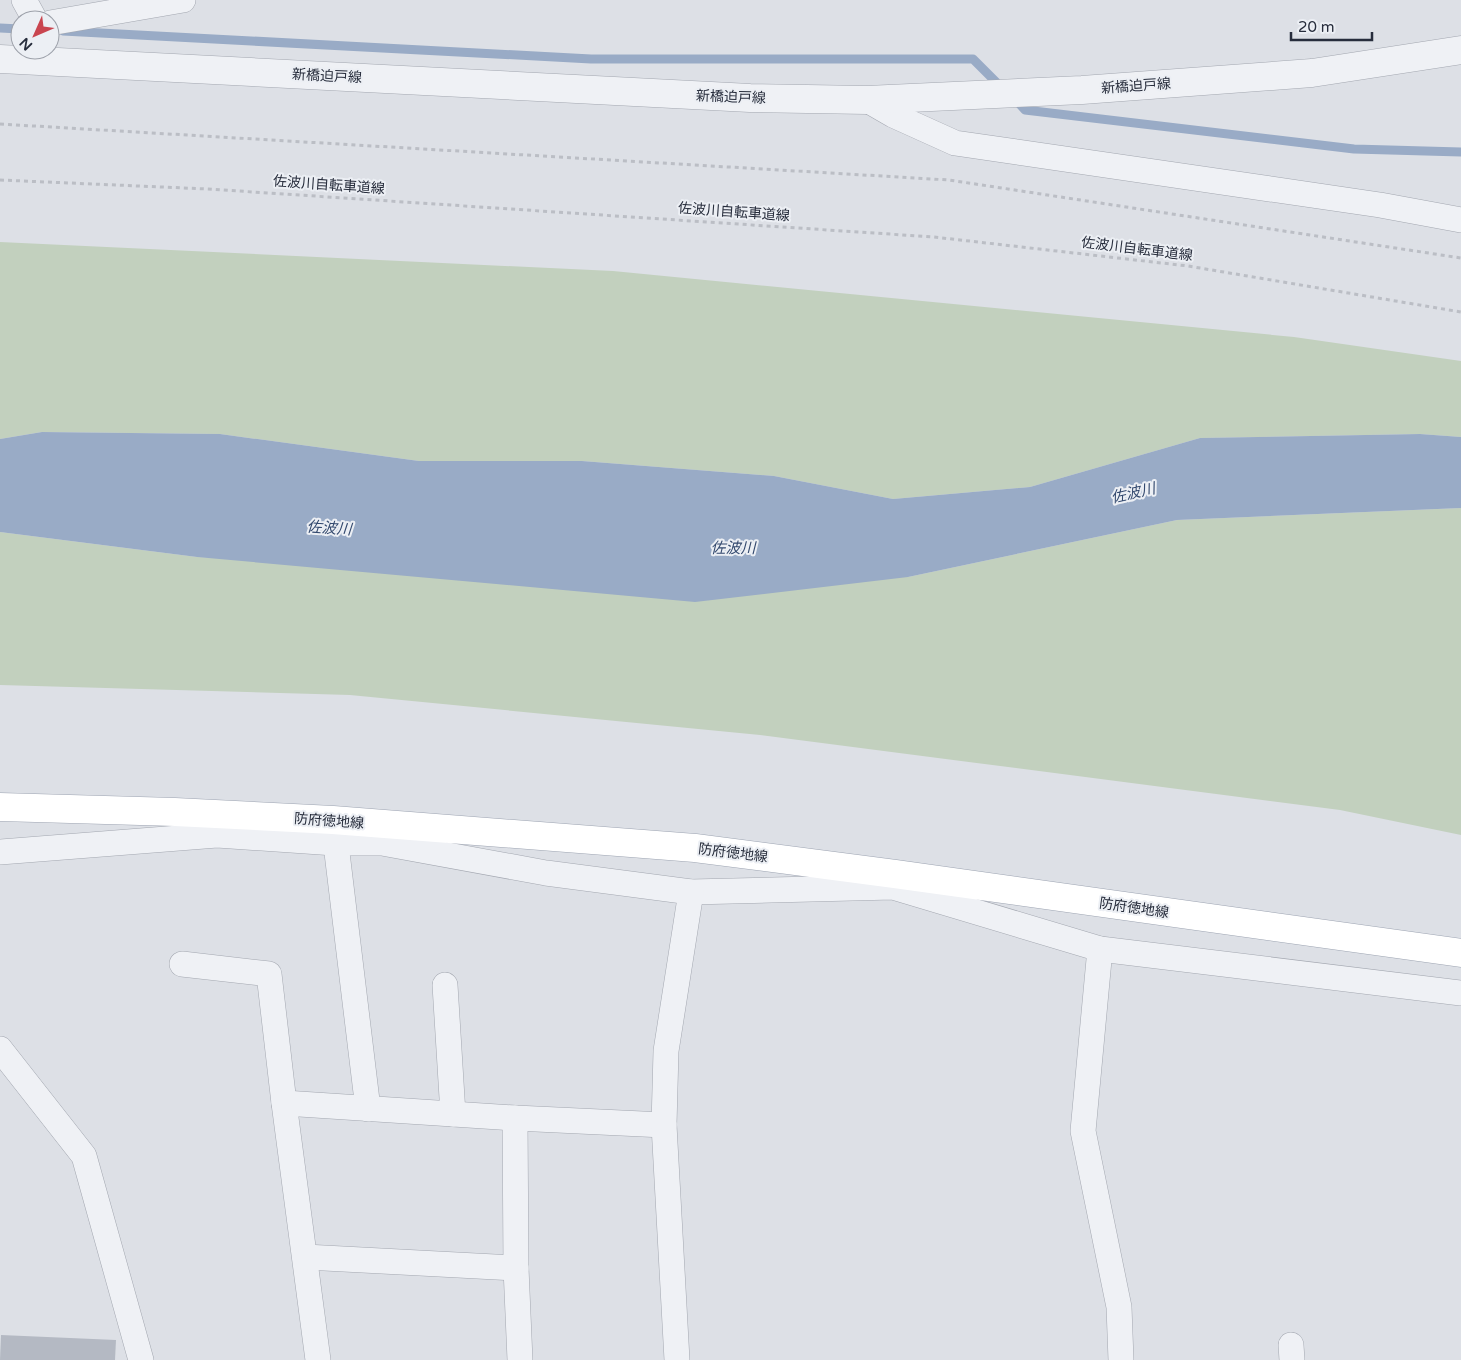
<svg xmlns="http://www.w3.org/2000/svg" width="1461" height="1360" viewBox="0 0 1461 1360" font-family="'Varela Round','Noto Sans JP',sans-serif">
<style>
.green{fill:#c2d0be}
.water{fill:#99abc6}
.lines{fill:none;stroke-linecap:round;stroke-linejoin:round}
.stream{stroke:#99abc6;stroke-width:9}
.building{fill:#b4b9c3}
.minor-casing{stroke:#a3a7b0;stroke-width:26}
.tertiary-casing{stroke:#a3a7b0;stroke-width:29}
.primary-casing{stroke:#9da4b2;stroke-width:29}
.path{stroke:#bbbec5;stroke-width:3;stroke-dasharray:4 4;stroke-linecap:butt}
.minor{stroke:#eff1f5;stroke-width:25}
.tertiary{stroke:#eff1f5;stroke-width:28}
.primary{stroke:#fff;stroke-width:28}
.labels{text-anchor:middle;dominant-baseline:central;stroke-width:4;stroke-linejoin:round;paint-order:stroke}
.street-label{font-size:14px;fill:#272d3c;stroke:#eceff4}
.water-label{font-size:15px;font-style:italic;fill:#33496e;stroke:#eceff4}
</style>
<rect width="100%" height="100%" fill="#dde0e6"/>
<g class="green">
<path d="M0,242L613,271L1294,337L1461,361V437L1420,434L1200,438L1030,487L893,499L774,476L582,461H419L220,434L42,432L0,439Z"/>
<path d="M1461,508V835L1340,810L760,735L350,695L0,685V532L197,557L908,577L1177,520Z"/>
</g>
<path class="water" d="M42,432L220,434L419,461H582L774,476L893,499L1030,487L1200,438L1420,434L1461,437V508L1177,520L908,577L695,602L197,557L0,532V439Z"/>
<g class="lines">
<g class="stream">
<path d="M0,28L20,29"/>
<path d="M63,31L591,59H973L1002,88"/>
<path d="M1014,98L1025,110L1354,149L1461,152"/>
</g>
</g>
<path class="building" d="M1,1335L116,1340L115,1360H0Z"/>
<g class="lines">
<defs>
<g id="minor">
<path d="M24,0L35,20"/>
<path d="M50,23L183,0"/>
<path d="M867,100L893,115L955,143L1380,205L1461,220"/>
<path d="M334,828L368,1109"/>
<path d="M0,852L217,835L335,843H382L546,873L691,892L893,887L1100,949L1461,993"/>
<path d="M1100,949L1083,1131L1119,1307L1121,1360"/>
<path d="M182,964L269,974L284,1103L318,1360"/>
<path d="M445,985L453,1114"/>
<path d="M0,1049L84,1156L141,1360"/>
<path d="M284,1103L515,1118L664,1125"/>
<path d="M515,1118L516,1268L520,1360"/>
<path d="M305,1257L516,1268"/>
<path d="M1291,1345L1292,1360"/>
<path d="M677,1360L664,1125L666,1051L691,892"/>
</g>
<path id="tertiary" d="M0,59L750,98L867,100L1082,90L1312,73L1461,50"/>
<path id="primary" d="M0,807L175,812L333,820L695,848L895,874L1461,953"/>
</defs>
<use href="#minor" class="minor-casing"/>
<use href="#tertiary" class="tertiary-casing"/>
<use href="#primary" class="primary-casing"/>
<g class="path">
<path d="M0,124L949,180L1461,258"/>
<path d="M0,180L208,189L934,237L1188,266L1461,312"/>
</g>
<use href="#minor" class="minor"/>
<use href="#tertiary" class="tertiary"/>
<use href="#primary" class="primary"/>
</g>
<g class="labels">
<g class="street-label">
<text transform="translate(327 76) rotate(3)">新橋迫戸線</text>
<text transform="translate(1136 86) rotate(-4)">新橋迫戸線</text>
<text transform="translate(731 97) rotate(2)">新橋迫戸線</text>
<text transform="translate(329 185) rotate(4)">佐波川自転車道線</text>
<text transform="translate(734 212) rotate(4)">佐波川自転車道線</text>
<text transform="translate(1137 249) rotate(7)">佐波川自転車道線</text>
<text transform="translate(329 821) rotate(4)">防府徳地線</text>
<text transform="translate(733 853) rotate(7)">防府徳地線</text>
<text transform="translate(1134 908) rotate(8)">防府徳地線</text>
</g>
<g class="water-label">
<text transform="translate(1133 493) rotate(-13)">佐波川</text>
<text transform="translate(329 528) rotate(4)">佐波川</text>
<text x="733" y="548">佐波川</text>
</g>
</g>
<g transform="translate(35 35) rotate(225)"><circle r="24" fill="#eceff4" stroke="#9da1aa"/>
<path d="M0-4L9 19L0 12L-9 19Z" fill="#c9454f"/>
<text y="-8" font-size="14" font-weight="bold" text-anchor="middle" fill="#272d3c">N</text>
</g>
<path d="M1291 32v8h81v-8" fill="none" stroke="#272d3c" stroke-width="2.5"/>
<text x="1298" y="32" font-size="15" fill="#272d3c" stroke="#eceff4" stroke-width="4" paint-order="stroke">20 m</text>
</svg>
